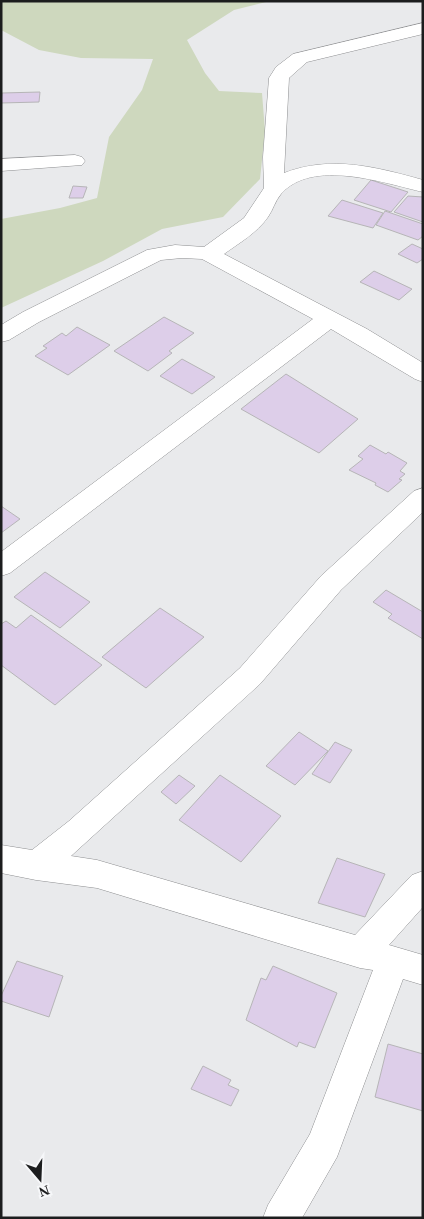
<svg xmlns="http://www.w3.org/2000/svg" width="424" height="1219" viewBox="0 0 424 1219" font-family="'Times New Roman',serif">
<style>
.green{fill:#ced8be}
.building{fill:#ddcee9;stroke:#b6b5b7}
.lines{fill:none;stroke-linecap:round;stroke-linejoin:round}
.minor-casing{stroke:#8e8f91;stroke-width:1}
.minor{fill:#fff;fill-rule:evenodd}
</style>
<rect width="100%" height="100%" fill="#e9eaec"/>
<path class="green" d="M1,1H270L234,10L187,40L205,73L219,91L262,93L265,131L260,179L223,217L162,229L103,261L1,308V219L60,208L97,198L109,137L142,90L153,59L81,58L39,50L1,30Z"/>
<g class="building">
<path d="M40,92L39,102L1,103L2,93Z"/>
<path d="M371,180L408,192L391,212L354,200Z"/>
<path d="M73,186L87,187L83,198H69Z"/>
<path d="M408,196L423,197V222L394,212Z"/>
<path d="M342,200L383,213L373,228L328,216Z"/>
<path d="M385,211L423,224V236L418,240L376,225Z"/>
<path d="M412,244L423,249V259L417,263L398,254Z"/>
<path d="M374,271L412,289L399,300L360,282Z"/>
<path d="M164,317L194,333L169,351L172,353L148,371L114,351Z"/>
<path d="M77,327L110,345L68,375L35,356L47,348L43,346L62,333L66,336Z"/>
<path d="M182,359L215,377L192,394L160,376Z"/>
<path d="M286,374L358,419L319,453L241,409Z"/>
<path d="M370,445L386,454L388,452L407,463L400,471L405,474L399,479L402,480L388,492L375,485L376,483L349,470L363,459L358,456Z"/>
<path d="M1,506L20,519L1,533Z"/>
<path d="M45,572L90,602L60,628L14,597Z"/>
<path d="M386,590L423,612V639L388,618L392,614L373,602Z"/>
<path d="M160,608L204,637L146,688L102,657Z"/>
<path d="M31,615L102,665L55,705L1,665V624L6,621L16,628Z"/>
<path d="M299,732L328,751L295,785L266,766Z"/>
<path d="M335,742L352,750L330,783L312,774Z"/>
<path d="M179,775L195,786L176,804L161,792Z"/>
<path d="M220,775L281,816L241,862L179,820Z"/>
<path d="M337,858L385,874L365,917L318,903Z"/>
<path d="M17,961L63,976L49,1017L1,1001V996Z"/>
<path d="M273,966L337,993L315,1048L299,1042L297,1047L246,1020L261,978L266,980Z"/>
<path d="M388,1044L423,1054V1111L375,1097Z"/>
<path d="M203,1066L231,1080L228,1085L239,1090L231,1106L191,1089Z"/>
</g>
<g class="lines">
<defs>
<g id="minor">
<path d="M423,23V34L307,62L289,78L284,173C331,155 376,167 423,180V192C384,183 312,158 281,194C275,201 273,210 268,217C257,233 239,243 224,254L367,329L423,363V382L415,379L331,329L10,573L1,576V552L313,319L202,259L182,258L161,260L39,322L9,340L1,342V325L23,312L147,250L175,245L204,247L244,218L264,188L263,157L269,78L276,67L293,54Z"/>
<path d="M75,155L82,157L85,161L82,165L1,171V159Z"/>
<path d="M423,488V512L341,590L260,684L71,856L97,860L355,935L412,875L423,871V907L389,945L423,955V985L403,979L337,1157L302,1218H263L268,1205L310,1134L373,970L360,968L97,888L36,880L1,873V845L32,850L69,821L240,668L321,576L414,491Z"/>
</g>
</defs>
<use href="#minor" class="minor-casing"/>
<use href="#minor" class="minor"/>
</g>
<rect width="424" height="1219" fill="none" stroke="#1c1d1e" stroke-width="5"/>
<g transform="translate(40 1179) rotate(161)" stroke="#f6f7f9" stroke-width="4" paint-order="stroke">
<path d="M0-4L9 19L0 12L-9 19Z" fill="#1c1d1e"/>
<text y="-8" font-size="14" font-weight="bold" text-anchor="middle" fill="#1c1d1e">N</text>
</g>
</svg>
